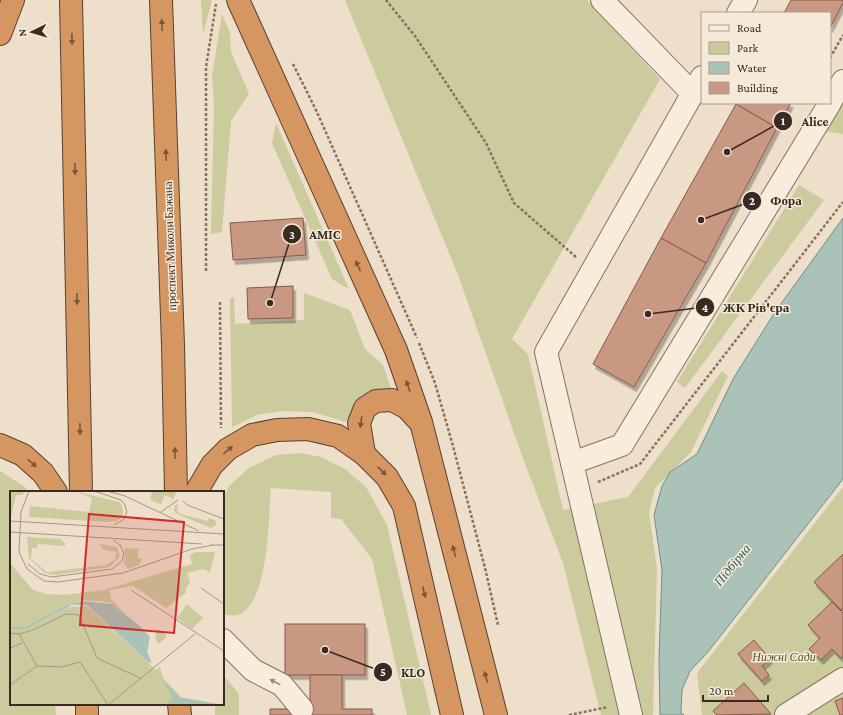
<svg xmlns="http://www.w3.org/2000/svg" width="843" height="715" viewBox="0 0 843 715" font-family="'Crimson Pro',serif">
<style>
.green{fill:#cbcb9e}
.water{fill:#aac2b8;stroke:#719085}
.building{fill:#c99882;stroke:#875946;filter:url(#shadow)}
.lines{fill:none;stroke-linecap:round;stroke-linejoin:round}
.minor-casing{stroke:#89715f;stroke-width:24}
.highway-casing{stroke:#574033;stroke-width:24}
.path{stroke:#89715f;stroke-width:2.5;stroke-dasharray:3 2;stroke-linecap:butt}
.minor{stroke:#f8eddd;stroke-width:22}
.highway{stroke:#d69661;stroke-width:22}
.oneway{fill:#78563b}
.oneway2{fill:#998c80}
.labels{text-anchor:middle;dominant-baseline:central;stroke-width:3;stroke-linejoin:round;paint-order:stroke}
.street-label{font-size:12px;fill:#3a2b22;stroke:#f5ead9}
.park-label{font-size:12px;font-style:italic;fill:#4f5629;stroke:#f5ead9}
.water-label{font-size:13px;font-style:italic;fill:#325952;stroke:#f5ead9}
.inset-river{fill:none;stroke:#aac2b8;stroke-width:2}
.inset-road{fill:none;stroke:#a59787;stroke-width:1}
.view{fill:#d62828;fill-opacity:0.15;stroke:#d62828;stroke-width:2}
.inset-edge{fill:none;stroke:#3a2b22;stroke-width:2}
.leader{fill:none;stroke:#3a2b22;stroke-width:1.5}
.callout-dot{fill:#3a2b22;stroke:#f5ead9;stroke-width:1.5}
.mark-label{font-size:12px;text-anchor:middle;font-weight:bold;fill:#fff}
.callout-label{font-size:13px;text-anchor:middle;font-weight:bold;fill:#3a2b22;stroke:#f5ead9;stroke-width:3;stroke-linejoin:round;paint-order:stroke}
</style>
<defs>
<filter id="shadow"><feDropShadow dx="2.5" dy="4.5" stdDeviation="0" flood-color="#0004"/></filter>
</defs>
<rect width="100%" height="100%" fill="#eddfca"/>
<g class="green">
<path d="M201,0H212L203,35Z"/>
<path d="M345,0H587L660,79L512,339L528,354L563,510L628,497L722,371L728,376L691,452L655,488L649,512L657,569L653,715H601L563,563L524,461L458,275Z"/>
<path d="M222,14L230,33L231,52L249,94L231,121L222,232L211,234L214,105L212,76Z"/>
<path d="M843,96V134L824,131Z"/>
<path d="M276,123L349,289L332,279L272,143Z"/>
<path d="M799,185L824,200L685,388L677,382Z"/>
<path d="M304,293L350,310L365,349L383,365L391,388L377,390L355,406L346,422L313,412L280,411L257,415L232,427L230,299L234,297L235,324L304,320Z"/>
<path d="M300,453L321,457L345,469L366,487L387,525L431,715H407L372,559L341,519L331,518V492L271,488C268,516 270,603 238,615C234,616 227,615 223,615V500L229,486L249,468L276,455Z"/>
<path d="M0,471L24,486L29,492H11V704H55L56,715H0Z"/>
<path d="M843,487V715H702L697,673Z"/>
<path d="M223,677L226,678L239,694V715H215V704H223Z"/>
</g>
<path class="water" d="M843,218V479L708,652L690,671L682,690L681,713L684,715H660L659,659L662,570L654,515L662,486L670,472L697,454L733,379L775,312Z"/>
<g class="building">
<path d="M791,0H843V3L830,28V13H784Z"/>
<path d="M737,103H791L777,128L736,104Z"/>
<path d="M736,104L777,128L706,263L661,238Z"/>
<path d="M303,218L306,255L233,260L230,223Z"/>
<path d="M661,238L706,263L634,387L593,364Z"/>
<path d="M293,286V318L248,319L247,288Z"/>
<path d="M843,554V608L841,610L814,582Z"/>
<path d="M832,602L843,613V656L841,658L832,649L821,660L809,649L820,638L808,625Z"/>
<rect x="285" y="624" width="80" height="51"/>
<path d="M754,640L770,659L762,666L769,675L762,681L738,654Z"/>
<path d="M310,675H342V709H372V715H270V709H310Z"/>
<path d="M744,683L771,714L717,715L713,711Z"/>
<path d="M843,698V715H840L835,701Z"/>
</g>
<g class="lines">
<defs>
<g id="minor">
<path d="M602,0L693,94"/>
<path d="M738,13L746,0"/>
<path d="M830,102L843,81"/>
<path d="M572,463L622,445L830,103"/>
<path d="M223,640L253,670L282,685L302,709"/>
<path d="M631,715L546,352L702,77"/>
<path d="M786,715L843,679"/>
</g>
<g id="highway">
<path d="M71,0L81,492"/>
<path d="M161,0L173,345L176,492"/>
<path d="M238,0L396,350L421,422L496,715"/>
<path d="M0,34L13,0"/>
<path d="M0,445L23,455L43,473L56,492"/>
<path d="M364,454L359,423L365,408L376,401L392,400L407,408L420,422"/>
<path d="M196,492L212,465L228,449L252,435L277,430L308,429L338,436L364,454L387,477L404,506L452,715"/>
<path d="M87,704V715"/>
<path d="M179,704L180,715"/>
</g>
</defs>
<use href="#minor" class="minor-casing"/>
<use href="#highway" class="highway-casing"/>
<g class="path">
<path d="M386,0L415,36L486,143L514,203L576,257"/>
<path d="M830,58L843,35"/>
<path d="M293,64L316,110L417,338"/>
<path d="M206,271V67L216,4"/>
<path d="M220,302L221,428"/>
<path d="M419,343L435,383L453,446L485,568L498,625"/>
<path d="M598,482L640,464L843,202"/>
<path d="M569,715L608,707"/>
</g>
<use href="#minor" class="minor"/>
<use href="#highway" class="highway"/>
</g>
<defs><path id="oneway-solid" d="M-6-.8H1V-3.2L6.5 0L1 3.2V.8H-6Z"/></defs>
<g class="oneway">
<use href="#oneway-solid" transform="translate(162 25) rotate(-92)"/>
<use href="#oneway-solid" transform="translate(72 39) rotate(89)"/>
<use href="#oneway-solid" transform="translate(166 155) rotate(-92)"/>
<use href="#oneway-solid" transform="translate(75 169) rotate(89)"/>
<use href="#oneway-solid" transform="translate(358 266) rotate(-114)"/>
<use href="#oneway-solid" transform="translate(77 299) rotate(89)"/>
<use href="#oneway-solid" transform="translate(408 386) rotate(-109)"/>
<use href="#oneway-solid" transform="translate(361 422) rotate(98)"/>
<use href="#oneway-solid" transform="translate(80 429) rotate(89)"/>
<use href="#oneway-solid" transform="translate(228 450) rotate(-39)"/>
<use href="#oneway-solid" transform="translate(175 453) rotate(-91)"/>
<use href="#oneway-solid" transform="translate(32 463) rotate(42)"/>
<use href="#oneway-solid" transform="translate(382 471) rotate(44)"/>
<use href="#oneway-solid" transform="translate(454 551) rotate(-104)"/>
<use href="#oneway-solid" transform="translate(424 592) rotate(77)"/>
<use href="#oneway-solid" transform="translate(486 677) rotate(-104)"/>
</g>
<use class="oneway2" href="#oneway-solid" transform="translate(275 682) rotate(-152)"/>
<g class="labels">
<g class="street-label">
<text transform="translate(170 246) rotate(-92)">проспект Миколи Бажана</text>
</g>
<g class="park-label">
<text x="784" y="657">Нижні Сади</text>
</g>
<g class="water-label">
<text transform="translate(732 565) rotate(-51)">Підбірна</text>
</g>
</g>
<g transform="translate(10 491)">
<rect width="214" height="214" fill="#eddfca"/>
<path d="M0,0H15L12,4H6L1,26ZM64,0L109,11L112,15L113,24L107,30L98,31L19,26L20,15L79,21L82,7ZM142,0H167L163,8L155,4L151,13L140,9ZM165,14H168L167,20L170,23L198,30L199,27L206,30V34L201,37L167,23L164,20ZM17,46L51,48L55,53V55L28,53L27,57H22L21,68L37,81L96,74L105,69L106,61L92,58L90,53L107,56L110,65L100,76L46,84L35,82L19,67ZM115,57L132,58L128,59V67L132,68L129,74L118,78L114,72ZM186,61H205L200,81L193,78L177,82L180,91L175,99L177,101L156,117L123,95L100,99L101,108L116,123L99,111L71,109L15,137H0V72L22,98L35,103L54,104L93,99L182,73L180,64ZM177,113L193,127L182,138L167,127ZM77,115L146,179L150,176L153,187L171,206L214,214H0V138H16L60,116ZM147,138L156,144V147L148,153L145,146Z" fill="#cbcb9e"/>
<path d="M71,110L102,113L130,135L140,146L137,161L142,172L138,171L77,114H60ZM153,190L171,207L210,214H156L163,207Z" fill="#aac2b8"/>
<path class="inset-river" d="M0,137H16L60,114"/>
<path class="inset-road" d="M19,0L11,21L9,61L17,78L34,90L48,91L113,82L182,58L203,54M84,0L111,9L115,14L117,21L113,29L104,34M97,0L115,5L189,40M173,10L177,14L214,28M151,21L168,9M0,30L214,43M0,41L192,53M201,54H214M18,73L30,83L42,86L102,78L112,70L114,62L110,54L103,49M191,97L214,113M121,99L214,160M0,142L9,143L23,139L56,123L69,124L87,167L130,187M9,143L27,175M0,157L12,152M0,194L27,175L52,176L70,171L98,214M98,214L185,143"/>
<path class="view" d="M79,23L174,31L164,142L70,134Z"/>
<rect width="214" height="214" class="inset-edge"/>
</g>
<path class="leader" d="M727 152L783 121M701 220L752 201M270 303L292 234M648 314L705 307M325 650L383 672"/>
<g class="callout-dot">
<circle cx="727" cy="152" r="4"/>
<circle cx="701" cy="220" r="4"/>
<circle cx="270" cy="303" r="4"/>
<circle cx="648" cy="314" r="4"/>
<circle cx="325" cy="650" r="4"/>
<circle cx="783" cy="121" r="10"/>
<circle cx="752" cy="201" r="10"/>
<circle cx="292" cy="234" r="10"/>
<circle cx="705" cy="307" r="10"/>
<circle cx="383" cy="672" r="10"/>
</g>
<g class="mark-label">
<text x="783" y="125">1</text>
<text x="752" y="205">2</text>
<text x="292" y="239">3</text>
<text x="705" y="312">4</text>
<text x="383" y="676">5</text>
</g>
<g class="callout-label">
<text x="815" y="126">Alice</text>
<text x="786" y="205">Фора</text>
<text x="325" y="239">AMIC</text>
<text x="756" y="312">ЖК Рів'єра</text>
<text x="413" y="677">KLO</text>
</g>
<rect x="701" y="12" width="130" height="92" fill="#f5ead9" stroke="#aa9e90"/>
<rect x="709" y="25" width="20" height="6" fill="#f8eddd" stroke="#aa9e90"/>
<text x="737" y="32" font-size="12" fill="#3a2b22">Road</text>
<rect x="709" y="42" width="20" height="12" fill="#cbcb9e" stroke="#aa9e90"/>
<text x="737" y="52" font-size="12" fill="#3a2b22">Park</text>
<rect x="709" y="62" width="20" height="12" fill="#aac2b8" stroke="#aa9e90"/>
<text x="737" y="72" font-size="12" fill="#3a2b22">Water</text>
<rect x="709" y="82" width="20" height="12" fill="#c99882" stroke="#aa9e90"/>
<text x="737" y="92" font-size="12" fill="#3a2b22">Building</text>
<g transform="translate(32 32) rotate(265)" stroke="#f5ead9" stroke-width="3" paint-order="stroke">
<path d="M0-3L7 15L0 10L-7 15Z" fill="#3a2b22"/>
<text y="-6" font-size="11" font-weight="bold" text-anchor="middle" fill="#3a2b22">N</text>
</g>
<path d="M703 695v6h65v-6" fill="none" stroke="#3a2b22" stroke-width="2"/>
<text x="709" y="695" font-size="12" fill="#3a2b22" stroke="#f5ead9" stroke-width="3" paint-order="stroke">20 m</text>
</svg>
